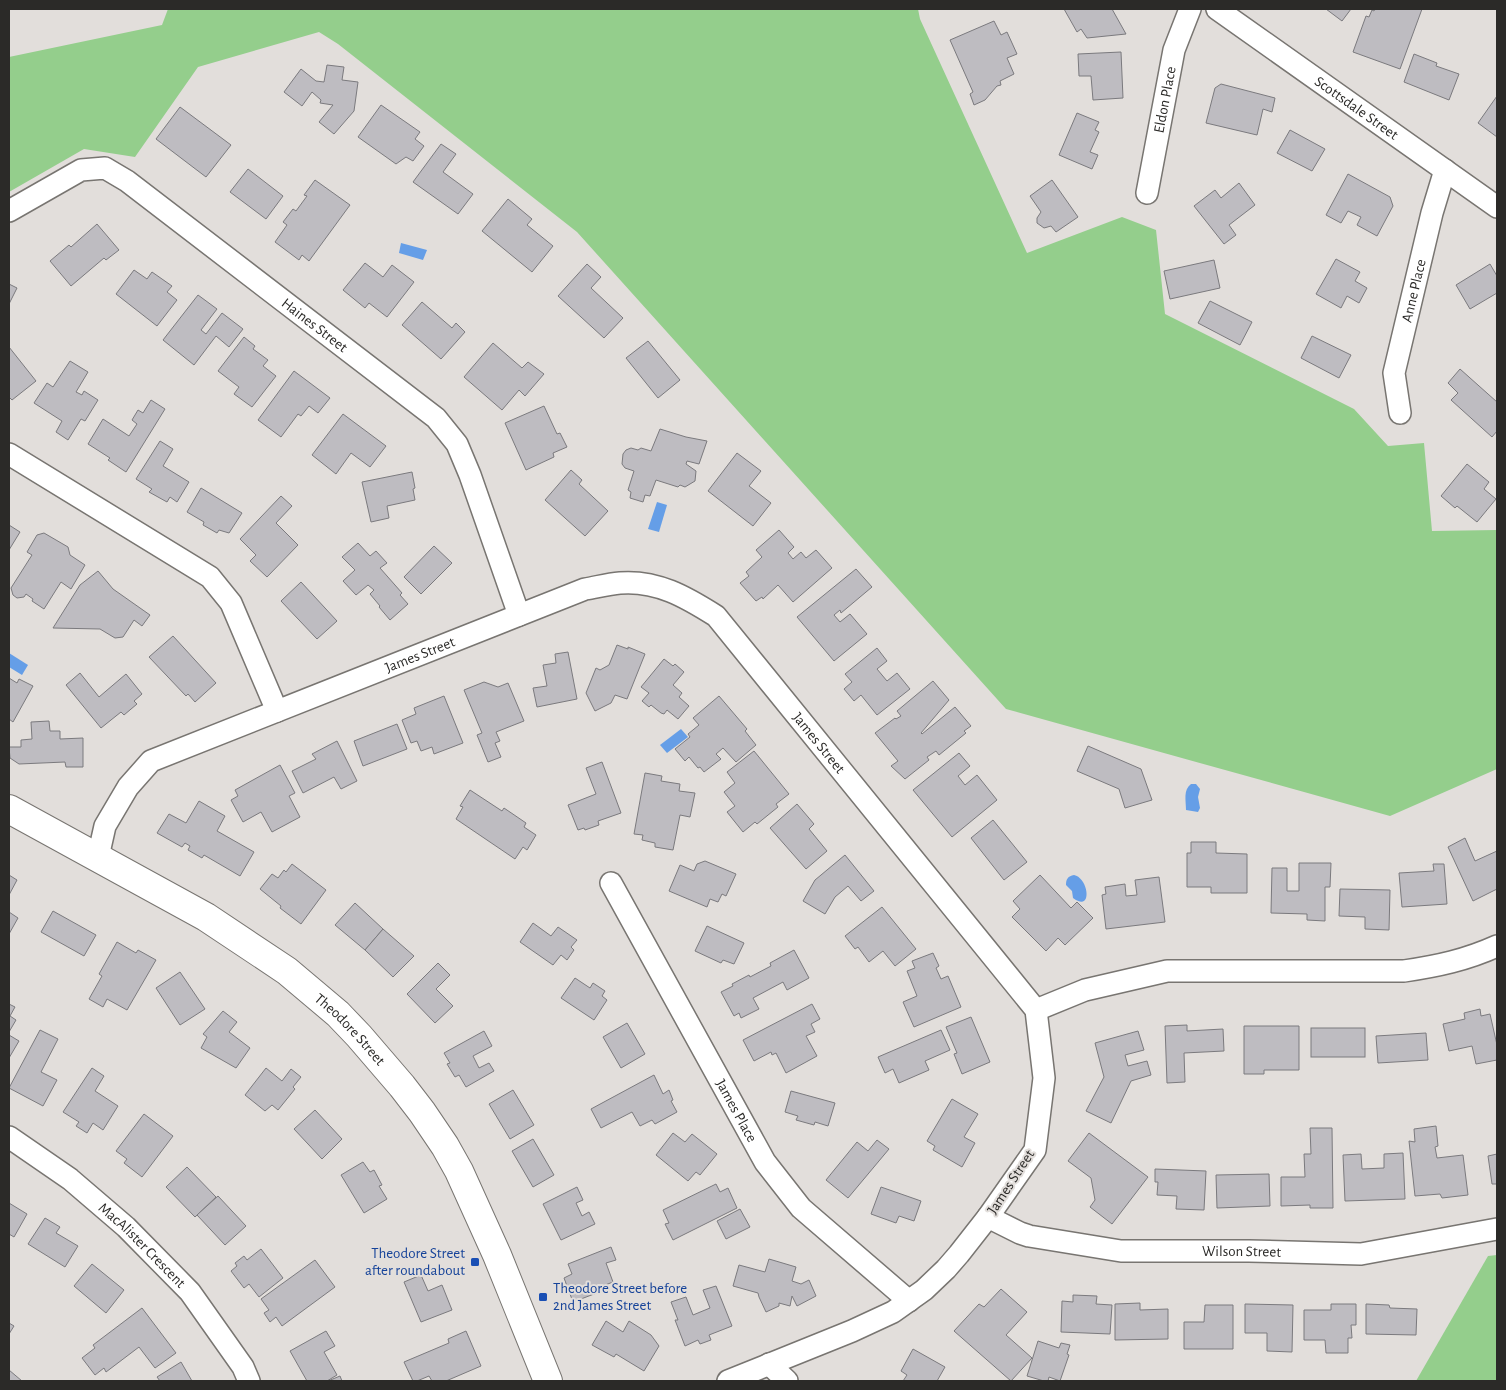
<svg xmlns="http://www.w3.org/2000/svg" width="1506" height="1390" viewBox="0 0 1506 1390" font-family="'Alegreya Sans',sans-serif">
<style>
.green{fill:#94ce8c}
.water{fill:#659ee7}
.building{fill:#bebcc1;stroke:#7b7a7e}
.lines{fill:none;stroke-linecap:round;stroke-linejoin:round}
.street-casing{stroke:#787571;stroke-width:24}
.secondary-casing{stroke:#787571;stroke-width:30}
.street{stroke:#fff;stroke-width:21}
.secondary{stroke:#fff;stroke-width:28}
.transit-dot{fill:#1a4fb4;stroke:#e2dedb;stroke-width:2}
.labels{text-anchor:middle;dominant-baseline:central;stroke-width:4;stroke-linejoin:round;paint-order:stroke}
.street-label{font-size:15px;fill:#2b2a28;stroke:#e2dedb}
.transit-label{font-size:15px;fill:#164399;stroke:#e2dedb;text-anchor:end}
</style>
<rect width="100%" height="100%" fill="#e2dedb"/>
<g class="green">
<path d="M168,9H918L920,19L1027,253L1122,217L1156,230L1165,314L1354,409L1388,446L1424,443L1432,531L1497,530V769L1390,816L1006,709L577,232L338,44L319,32L198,67L135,157L84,149L9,192V57L162,25Z"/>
<path d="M1497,1255V1381H1416L1488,1256Z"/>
</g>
<g class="water">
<path d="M401,243L427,250L423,260L399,253Z"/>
<path d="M657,502L667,505L659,532L648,529Z"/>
<path d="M9,653L28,665L22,675L9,667Z"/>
<path d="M681,729L688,737L667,753L660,745Z"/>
<path d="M1191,784H1196L1200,789L1198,797L1200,808L1198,812L1186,810C1186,800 1183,790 1191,784Z"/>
<path d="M1074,875C1089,878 1093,913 1073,898L1072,891L1066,885C1066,879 1068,876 1074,875Z"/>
</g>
<g class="building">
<path d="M1064,9H1112L1126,34L1087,38L1081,29L1077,32Z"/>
<path d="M1326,9H1351L1342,21Z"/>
<path d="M1375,9H1422L1400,69L1353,52L1366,16L1369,17L1372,10L1374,11Z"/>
<path d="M994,21L1001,35L1007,32L1017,54L1007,58L1014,74L1000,81L1001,85L997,86L985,100L974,105L970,94L973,92L950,40Z"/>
<path d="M1121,52L1123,98L1093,100L1091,76H1079L1078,54Z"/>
<path d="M1414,54L1437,63L1436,66L1459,74L1449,100L1404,82Z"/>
<path d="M327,65L344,67L342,80L358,82L354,111L334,134L319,122L333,105L320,103L321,100L312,92L302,106L284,92L301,69L316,81L324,82Z"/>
<path d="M1221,84L1275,98L1272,112L1263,109L1257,135L1206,123L1215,88Z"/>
<path d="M1497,96V137L1478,123Z"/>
<path d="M381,105L420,132L415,139L424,146L413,161L406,157L396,164L358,137Z"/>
<path d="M180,107L231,145L206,177L156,139Z"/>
<path d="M1077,113L1099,122L1095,130L1099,132L1090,152L1098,155L1092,169L1059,155Z"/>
<path d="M1290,130L1325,149L1312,171L1277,153Z"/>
<path d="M441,144L456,154L443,172L473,194L458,214L413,182Z"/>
<path d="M248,169L283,196L266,219L230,192Z"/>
<path d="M1348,174L1390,197L1393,206L1377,236L1357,225L1361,217L1348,211L1341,223L1326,215Z"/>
<path d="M315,180L350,205L309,261L302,255L299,260L275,242L287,225L283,222L293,209L296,211L307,196L304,195Z"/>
<path d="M1052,180L1078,217L1056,232L1051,226L1044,228L1037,223V218L1041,212L1030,196Z"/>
<path d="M1239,183L1255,205L1229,225L1236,235L1224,244L1194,206L1215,190L1221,198Z"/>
<path d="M508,199L532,219L527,225L553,246L532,272L482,231Z"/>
<path d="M97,224L119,250L106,260L104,258L71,286L50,261L69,245L71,247Z"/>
<path d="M1336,259L1360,272L1355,281L1367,288L1359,303L1347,296L1341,308L1316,294Z"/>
<path d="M1214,260L1220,288L1170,299L1164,271Z"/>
<path d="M365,263L383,277L392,265L414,282L387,317L369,303L365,308L343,290Z"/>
<path d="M587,264L601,277L591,288L623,318L604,338L558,296Z"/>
<path d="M1490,264L1497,276V293L1470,309L1456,285Z"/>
<path d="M134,270L147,279L152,272L172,286L167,292L177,300L157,326L116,294Z"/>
<path d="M9,284L17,288L9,304Z"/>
<path d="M198,295L217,309L201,330L206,334L222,313L243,329L229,347L216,336L194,365L163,340Z"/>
<path d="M1210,301L1252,322L1240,345L1198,323Z"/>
<path d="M422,302L452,328L456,323L465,332L441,359L402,325Z"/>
<path d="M1312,336L1351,355L1339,378L1301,358Z"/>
<path d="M244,337L255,346L253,349L268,360L263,366L276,376L252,407L234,394L239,387L218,371Z"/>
<path d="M648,341L680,380L658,398L626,358Z"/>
<path d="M493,343L522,368L528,362L544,374L525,396L519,390L502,410L464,377Z"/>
<path d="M9,347L36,381L12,400L9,397Z"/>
<path d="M70,361L88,372L76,392L82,395L84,391L98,400L85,421L81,419L68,440L56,432L62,421L34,403L47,383L53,387Z"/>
<path d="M1460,369L1497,402V431L1492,437L1451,400L1458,393L1448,383Z"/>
<path d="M294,371L330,398L318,413L309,406L301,416L298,414L281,437L258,420Z"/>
<path d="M151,400L165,409L126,472L108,460L110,458L88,444L103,419L129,436L137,424L132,420L138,410L143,413Z"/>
<path d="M544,406L557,434L560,433L567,447L553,453L554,457L526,470L505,423Z"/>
<path d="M343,414L386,446L370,467L351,453L336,474L312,455Z"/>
<path d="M660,429L686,437L707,441L699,464L687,461L686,464L696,471L695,481L685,487L680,485L678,487L656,480L650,496L645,495L643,502L630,498L631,492L628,490L634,471L625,468L622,464L623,454L626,450L631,448L638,450L641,448L651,451Z"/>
<path d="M160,441L173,449L163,466L189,482L177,502L170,497L167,502L149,492L152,489L136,479Z"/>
<path d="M737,453L761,471L749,486L771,503L753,526L708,491Z"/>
<path d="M1467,464L1489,482L1484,489L1496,499L1477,522L1457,506L1455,508L1441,496Z"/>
<path d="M571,470L582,480L579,484L608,511L585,536L545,500Z"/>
<path d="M412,472L415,488L413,489L415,500L387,506L389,518L371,522L362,482Z"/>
<path d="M201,488L242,513L229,533L219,530L217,533L203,525L204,522L187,512Z"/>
<path d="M281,496L292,506L276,523L298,545L267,577L250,561L256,555L240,539Z"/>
<path d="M9,525L20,532L9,550Z"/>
<path d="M779,530L794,547L788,553L793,559L801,552L806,558L816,550L832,568L793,602L778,585L763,599L762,597L756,601L740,583L749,576L746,572L762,557L756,550Z"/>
<path d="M44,533L68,547L70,555L85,565L71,589L61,582L44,609L32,601L33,599L26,594L24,597L17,598L13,595L11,588L32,555L27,552L37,535Z"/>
<path d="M358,543L370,556L376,551L387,563L380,568L402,593L400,595L408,604L390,620L379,607L380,606L370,594L374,590L368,585L356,595L343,581L355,570L342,557Z"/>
<path d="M434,546L452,563L421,594L404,577Z"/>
<path d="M856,569L872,587L841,613L840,610L834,615L840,622L850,614L867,634L834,661L797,617Z"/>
<path d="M98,571L113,589L150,615L142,626L134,620L123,637L115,638L100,629L53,628L80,585Z"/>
<path d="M301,582L337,621L317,639L281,601Z"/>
<path d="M173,636L216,683L195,702L188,694L186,696L149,657Z"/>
<path d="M617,645L628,649V647L645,654L627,699L615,695L611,703L595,711L586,693L596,668L600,670L609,665Z"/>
<path d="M877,648L887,661L877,669L887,681L897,673L910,689L877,715L861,695L854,701L844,689L852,682L845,674Z"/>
<path d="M568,652L577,699L537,707L533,688L547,686L543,665L556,663L555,654Z"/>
<path d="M664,659L673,666L675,664L684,672L673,685L682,693L679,697L689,706L678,719L667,710L664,714L661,713L651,705L649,707L642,701L649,693L641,687Z"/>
<path d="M80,673L99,697L126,674L142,694L134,701L137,704L124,715L121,712L101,728L66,685Z"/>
<path d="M9,678L17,683L19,679L33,686L13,722L9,719Z"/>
<path d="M933,681L949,700L921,733L922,734L955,707L971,726L964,731L966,733L939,755L936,751L927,757L929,760L905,779L891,766L898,761L875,733L895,718L896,719L901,716L897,711Z"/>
<path d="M484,682L498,687L508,683L524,721L496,732L500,741L495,743L501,757L488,762L477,735L482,733L464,690Z"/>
<path d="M444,696L463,743L434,754L432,747L421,751L417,741L411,743L402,720L416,714L414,708Z"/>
<path d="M719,696L747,729L745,731L756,745L736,762L723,748L716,754L721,759L704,772L700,767L698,768L689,757L685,761L675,749L690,737L688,734L699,725L693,718Z"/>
<path d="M49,721L50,731H60V739L83,738V767H66L65,762L19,764L10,758L9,747H21V740L32,739L31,722Z"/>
<path d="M397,724L407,749L363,766L354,741Z"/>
<path d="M337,741L357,781L341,789L334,777L303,793L292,771L316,759L312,754Z"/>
<path d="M1088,746L1141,769L1152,800L1125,808L1119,789L1077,771Z"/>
<path d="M754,751L789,794L776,804L778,807L757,824L755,822L743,832L727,812L735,806L724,792L735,783L727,772Z"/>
<path d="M959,753L970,766L958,776L965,785L977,775L997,800L952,837L913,790Z"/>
<path d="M602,762L621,813L598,821L599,825L585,830L584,828L578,830L568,805L596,794L586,768Z"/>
<path d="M280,765L295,793L289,796L300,817L272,832L261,812L243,822L231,800L238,796L235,790Z"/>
<path d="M645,773L662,776L661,781L680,784L679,791L695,793L690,817L680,815L673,850L655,847V843L642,840L643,835L634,834Z"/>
<path d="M470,790L502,811L504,808L526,823L524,827L536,835L527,850L523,847L515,859L456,819L463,807L460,806Z"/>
<path d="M199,801L225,816L217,831L254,852L240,876L204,855L202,858L188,850L190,846L185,843L182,847L157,833L169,814L186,823Z"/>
<path d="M797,804L814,824L809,829L827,851L806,869L770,828Z"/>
<path d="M993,820L1027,862L1004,880L971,838Z"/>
<path d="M1465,838L1475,861L1497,851V889L1473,901L1448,847Z"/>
<path d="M1191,842H1216V853L1247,854V893H1211V887H1187V853H1191Z"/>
<path d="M845,855L874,891L861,901L848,886L835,897L825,914L803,901L815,880Z"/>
<path d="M705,861L736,874L726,896L722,894L718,902L710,899L707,907L669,891L680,865L694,871L697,864Z"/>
<path d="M1299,863H1331L1330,887H1325V921L1307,920V914L1271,913L1272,868H1287V891H1299Z"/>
<path d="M292,864L326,890L301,924L280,908L281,906L260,889L272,874L278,878L284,870L286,872Z"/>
<path d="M1433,864H1444L1447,904L1402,907L1399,873L1434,871Z"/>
<path d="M9,875L17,880L9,895Z"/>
<path d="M1040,875L1071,908L1077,902L1093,918L1065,945L1058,938L1046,951L1012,917L1020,909L1013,901Z"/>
<path d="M1159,877L1165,922L1106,929L1102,895L1106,894L1105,887L1125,884L1126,896L1137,895L1135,880Z"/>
<path d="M1340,889L1390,890L1389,930L1365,929V917L1339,916Z"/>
<path d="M355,903L383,929L365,950L335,925Z"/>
<path d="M882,907L916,949L895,966L883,951L869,962L858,947L855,949L845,936Z"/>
<path d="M53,911L96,935L84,956L41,932Z"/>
<path d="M9,912L18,918L9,934Z"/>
<path d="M533,923L551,936L558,927L577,940L571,947L574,950L567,960L561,955L553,965L520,942Z"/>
<path d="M707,926L744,943L734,964L723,960L721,963L695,951Z"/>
<path d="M383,929L414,956L393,977L365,950Z"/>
<path d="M117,942L136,953L138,950L156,960L127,1010L107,999L103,1007L89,999L102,976L99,974Z"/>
<path d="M794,950L809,978L787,990L783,982L753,998L759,1009L741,1018L739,1013L734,1016L721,992L733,986L732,984L749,975L750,977L771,966L770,963Z"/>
<path d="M933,953L939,966L936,968L941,979L948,976L961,1007L914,1027L903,1002L917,996L907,971L915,968L912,961Z"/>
<path d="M438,963L450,975L436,989L453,1006L435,1023L407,994Z"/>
<path d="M180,972L205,1009L180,1025L156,988Z"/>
<path d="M575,978L590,988L593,983L605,991L602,996L607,1000L594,1020L561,998Z"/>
<path d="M9,1004L15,1007L10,1016L16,1020L9,1032Z"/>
<path d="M812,1004L820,1019L811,1024L815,1032L806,1036L817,1056L786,1073L776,1053L772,1055L771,1052L754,1061L743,1040Z"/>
<path d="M1480,1009L1481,1016L1490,1014L1497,1045V1060L1476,1064L1472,1046L1449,1051L1443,1024L1465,1019L1464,1013Z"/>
<path d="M223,1011L237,1022L229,1032L250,1048L236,1068L201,1048L207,1037L203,1034Z"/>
<path d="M971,1017L990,1062L962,1074L954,1054L957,1053L946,1027Z"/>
<path d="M627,1023L645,1054L621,1068L603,1037Z"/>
<path d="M1187,1025V1031L1223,1029L1224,1051L1184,1053L1185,1082L1167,1083L1165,1026Z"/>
<path d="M1244,1026H1299V1070H1264V1074H1244Z"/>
<rect x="1311" y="1028" width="54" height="29"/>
<path d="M40,1030L58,1039L41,1072L57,1080L43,1106L9,1088Z"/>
<path d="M941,1030L950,1050L925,1061L929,1070L899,1083L893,1069L885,1073L878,1057Z"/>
<path d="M484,1031L492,1046L473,1056L479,1068L489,1063L494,1071L466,1087L459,1075L455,1077L447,1064L450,1063L444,1053Z"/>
<path d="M1138,1031L1144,1050L1125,1055L1128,1066L1147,1061L1151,1075L1131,1081L1111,1123L1086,1111L1104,1077L1095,1043Z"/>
<path d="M1426,1033L1428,1060L1378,1063L1376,1036Z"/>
<path d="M9,1035L19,1041L9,1058Z"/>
<path d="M92,1068L104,1076L95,1091L118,1106L103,1130L93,1123L87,1133L76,1126L79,1122L63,1112Z"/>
<path d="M266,1068L282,1081L291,1069L301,1077L293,1087L295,1089L278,1110L272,1105L265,1111L245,1095Z"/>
<path d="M654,1075L663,1094L669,1090L673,1100L671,1101L677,1112L655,1124L652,1120L640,1126L632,1112L601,1128L591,1109Z"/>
<path d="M513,1090L534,1125L510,1139L489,1104Z"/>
<path d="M791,1091L835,1103L828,1126L815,1122L814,1125L796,1120L798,1116L785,1112Z"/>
<path d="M952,1099L978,1114L964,1137L975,1143L962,1167L933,1150L935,1146L927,1141Z"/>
<path d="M315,1110L342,1139L322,1159L294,1129Z"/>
<path d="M144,1114L173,1136L142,1177L124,1163L127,1159L116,1151Z"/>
<path d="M1436,1126L1438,1146L1435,1147L1437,1158L1463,1155L1468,1195L1442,1198L1440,1194L1415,1196L1409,1141L1415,1142L1414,1129Z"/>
<path d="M1310,1128H1332L1333,1208H1310V1205L1281,1206V1177H1305L1304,1154H1311Z"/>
<path d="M673,1133L685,1142L692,1134L717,1154L700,1175L696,1172L688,1181L656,1155Z"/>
<path d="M1089,1133L1148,1177L1112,1224L1090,1207L1095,1200L1091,1178L1068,1161Z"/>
<path d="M533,1139L554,1175L533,1187L512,1151Z"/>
<path d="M877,1140L889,1149L848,1198L826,1180L857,1142L868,1151Z"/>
<path d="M1403,1153L1405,1199L1345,1201L1343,1155L1361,1154L1362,1169L1384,1168V1154Z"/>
<path d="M1497,1154V1184H1492L1488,1156Z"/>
<path d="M363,1162L370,1172L374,1170L382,1185L379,1186L387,1199L364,1213L341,1175Z"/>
<path d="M187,1167L216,1197L195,1217L166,1187Z"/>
<path d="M1155,1169L1206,1171L1204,1210L1176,1209L1177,1196L1157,1195L1158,1182H1155Z"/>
<path d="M1269,1174L1270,1206L1217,1208L1216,1175Z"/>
<path d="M716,1184L720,1192L728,1188L737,1208L673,1240L665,1224L669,1223L663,1210Z"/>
<path d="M577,1187L583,1200L576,1203L582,1216L589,1212L595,1224L561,1240L543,1204Z"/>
<path d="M881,1187L921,1201L914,1221L899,1216L896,1223L871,1214Z"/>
<path d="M218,1196L246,1226L225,1245L197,1215Z"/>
<path d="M9,1203L27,1214L14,1237L9,1234Z"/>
<path d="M740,1209L750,1227L726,1239L717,1221Z"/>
<path d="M45,1218L60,1227L56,1233L78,1246L65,1267L28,1244Z"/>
<path d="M611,1247L616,1260L606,1263L613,1282L600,1287L602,1291L573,1302L564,1278L572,1274L568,1264Z"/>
<path d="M261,1249L283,1278L259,1297L249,1284L244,1288L231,1271L237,1266L235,1263L244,1256L247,1260Z"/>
<path d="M769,1259L796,1267L792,1281L801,1284L809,1280L816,1296L797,1306L792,1296L790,1306L779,1303V1306L766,1312L759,1297L758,1293L733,1286L739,1265L765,1272Z"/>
<path d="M315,1260L335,1287L282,1326L276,1317L270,1322L264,1313L269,1310L261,1299Z"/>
<path d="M92,1264L124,1290L106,1313L74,1286Z"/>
<path d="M421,1275L428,1291L442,1285L452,1310L421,1322L404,1282Z"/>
<path d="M716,1286L732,1326L709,1335L711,1340L700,1344L698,1340L685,1346L675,1320H678L671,1302L686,1297L693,1315L710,1308L703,1290Z"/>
<path d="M1001,1289L1027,1312L1006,1335L1032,1358L1011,1381L954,1331L979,1304L984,1307Z"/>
<path d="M1073,1295L1097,1296L1096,1304L1112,1305L1110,1334L1061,1332L1062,1301L1073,1302Z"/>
<path d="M1140,1303V1310L1168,1309V1339L1115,1340V1304Z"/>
<path d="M1245,1304L1293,1305L1292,1352L1267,1351V1333H1245Z"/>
<path d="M1331,1304H1356V1325H1351L1352,1338H1348V1353H1326L1325,1340H1304V1310H1331Z"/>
<path d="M1366,1304L1389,1305L1390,1308L1417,1309L1416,1335L1366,1334Z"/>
<path d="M1205,1305H1233V1349H1184V1322H1204Z"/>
<path d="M142,1308L176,1353L155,1368L139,1347L106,1372L104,1368L95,1375L82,1358L95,1348L93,1345Z"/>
<path d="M606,1321L623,1332L629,1321L651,1335L659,1346L644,1371L616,1354L614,1357L592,1345Z"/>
<path d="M9,1323L14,1326L9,1334Z"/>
<path d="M326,1331L335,1346L324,1352L337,1375L327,1381H307L290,1351Z"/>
<path d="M466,1331L481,1366L446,1381H432L429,1376L417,1381H413L404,1362L449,1343L448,1339Z"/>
<path d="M1038,1341L1059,1348L1061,1343L1070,1345L1067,1354L1069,1355L1060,1381L1049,1377L1048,1381H1044L1027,1376Z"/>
<path d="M913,1349L945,1367L937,1381H903L907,1375L901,1371Z"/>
<path d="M181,1362L192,1381H160L157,1377Z"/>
<path d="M9,1370L22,1381H9Z"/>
<path d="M340,1376L342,1381H328Z"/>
</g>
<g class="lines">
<defs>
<g id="street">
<path id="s1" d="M1217,9L1497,207"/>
<path id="s2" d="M1147,193L1174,50L1190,9"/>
<path id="s3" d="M9,211L81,170L105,168L127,181L436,418L457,444L470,475L519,615"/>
<path id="s4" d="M1400,413L1394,373L1432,213L1445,170"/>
<path d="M9,454L210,577L231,603L277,711"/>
<path id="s5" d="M98,857L105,826L128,787L151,761L585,589C597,587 608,584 620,583C657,580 686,597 716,616L1036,1010L1044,1078L1035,1150L988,1217L959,1254L946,1269L924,1290L893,1312L852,1331L728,1381"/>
<path id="s6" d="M611,883L765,1162L801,1208L909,1301"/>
<path d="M1036,1010L1085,990L1167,971H1404C1438,966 1466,960 1497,946"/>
<path id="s7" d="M9,1137L70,1179L126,1227L190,1292L243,1367L249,1381"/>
<path id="s8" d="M988,1217L1020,1233L1029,1236L1121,1251H1249L1361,1254L1497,1229"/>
<path d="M769,1364L787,1381"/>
</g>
<g id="secondary">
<path id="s9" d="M9,809L206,917L287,971L338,1014L359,1036L402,1086L422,1112L445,1146L459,1171L497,1255L548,1381"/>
</g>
</defs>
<use href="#street" class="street-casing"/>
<use href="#secondary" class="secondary-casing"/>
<use href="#street" class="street"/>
<use href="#secondary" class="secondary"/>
</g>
<g class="transit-dot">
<rect x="470" y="1257" width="10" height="10" rx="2.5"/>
<rect x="538" y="1292" width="10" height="10" rx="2.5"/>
</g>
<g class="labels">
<g class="street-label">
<text stroke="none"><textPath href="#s2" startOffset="95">Eldon Place</textPath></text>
<text stroke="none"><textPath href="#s1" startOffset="171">Scottsdale Street</textPath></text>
<text stroke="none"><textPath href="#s4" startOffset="125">Anne Place</textPath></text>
<text stroke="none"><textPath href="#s3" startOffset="369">Haines Street</textPath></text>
<text stroke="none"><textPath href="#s5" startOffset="401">James Street</textPath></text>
<text stroke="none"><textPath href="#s5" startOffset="881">James Street</textPath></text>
<text stroke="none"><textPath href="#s9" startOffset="408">Theodore Street</textPath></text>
<text stroke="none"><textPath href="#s6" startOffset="260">James Place</textPath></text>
<text transform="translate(1011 1182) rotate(-57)">James Street</text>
<text stroke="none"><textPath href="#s7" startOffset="172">MacAlister Crescent</textPath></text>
<text stroke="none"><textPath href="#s8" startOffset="259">Wilson Street</textPath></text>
</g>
<g class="transit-label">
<text x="465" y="1253">Theodore Street<tspan x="465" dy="17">after roundabout</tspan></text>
<text x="553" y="1288" text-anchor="start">Theodore Street before<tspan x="553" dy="17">2nd James Street</tspan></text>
</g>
</g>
<rect width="1506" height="1390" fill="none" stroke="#2b2a28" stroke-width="20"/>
</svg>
